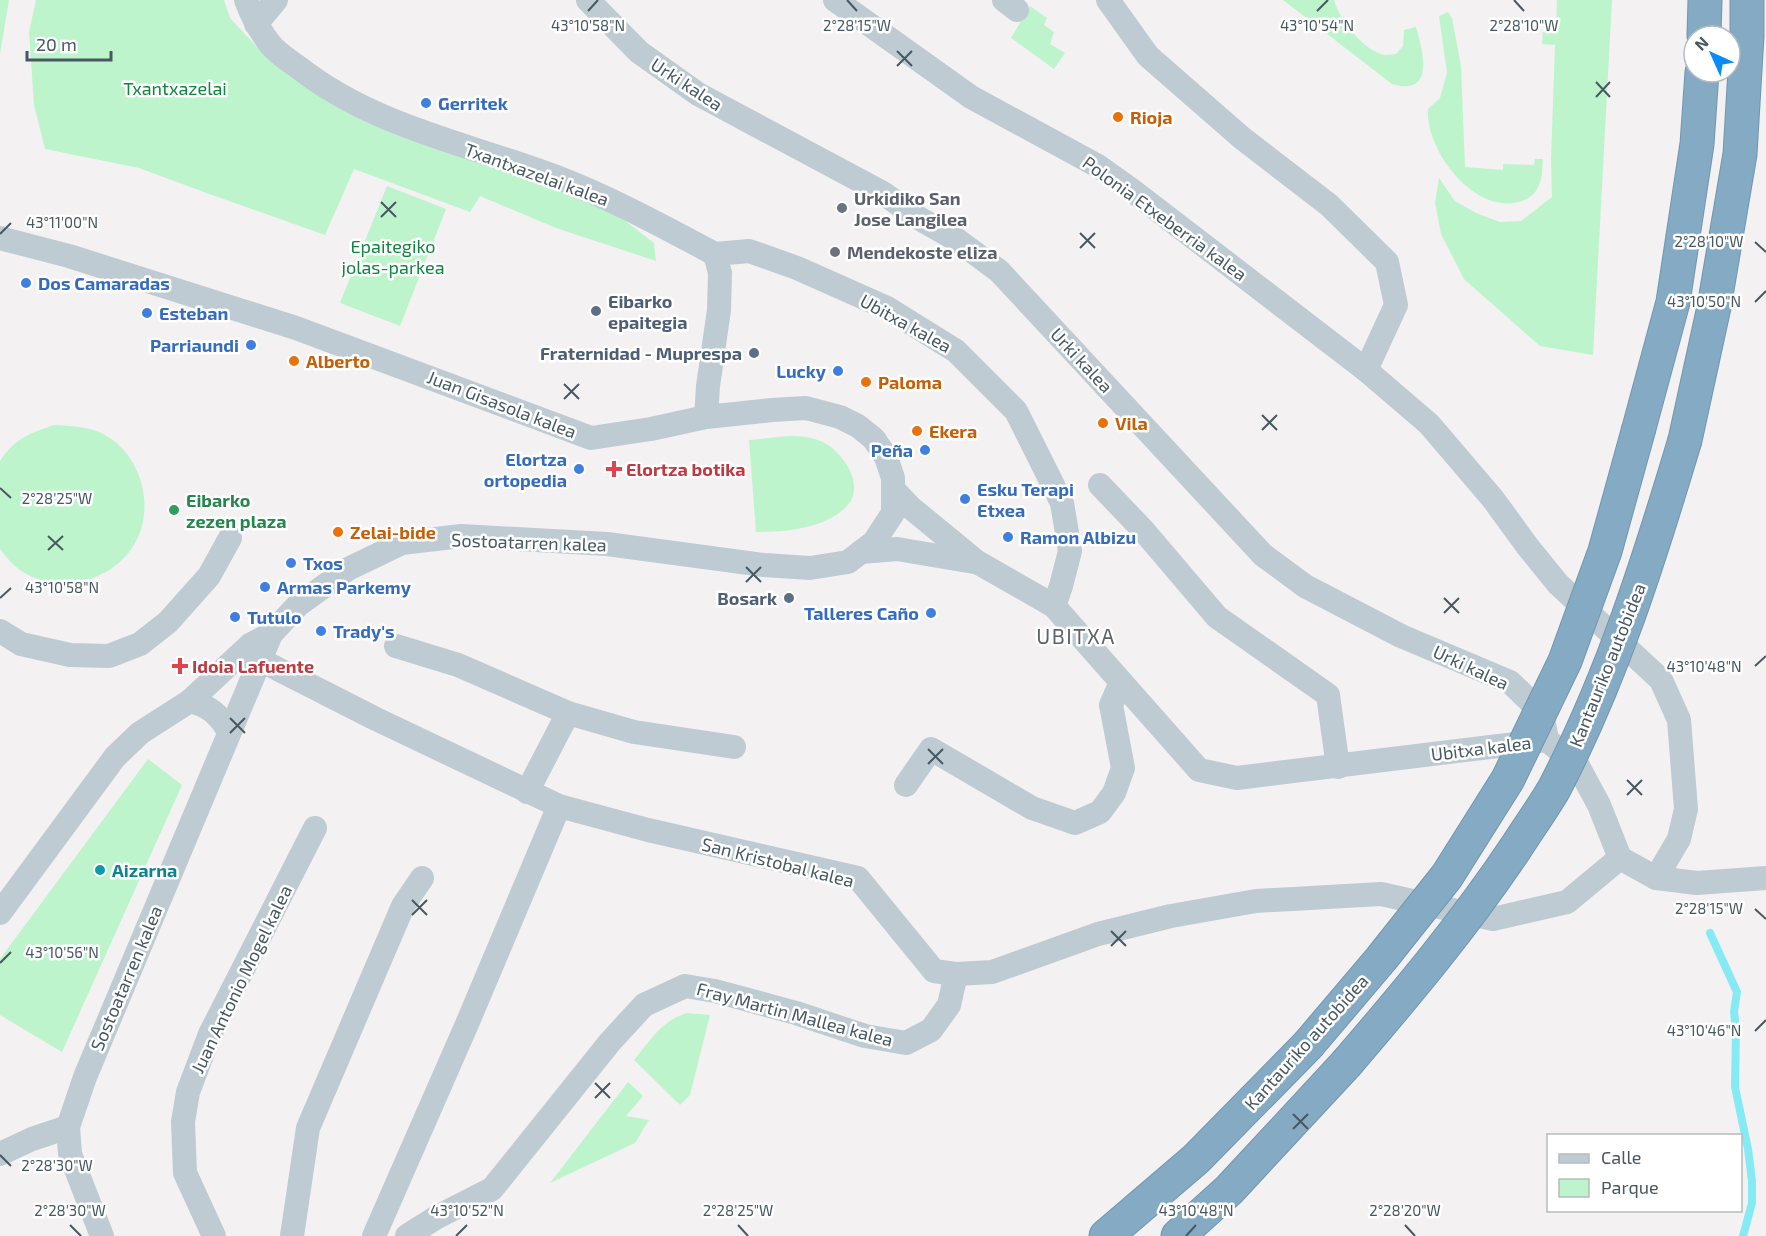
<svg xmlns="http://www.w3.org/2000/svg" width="1766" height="1236" viewBox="0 0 1766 1236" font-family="'Exo 2',sans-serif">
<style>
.green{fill:#bdf4cc}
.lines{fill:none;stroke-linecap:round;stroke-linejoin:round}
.stream{stroke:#86eaf5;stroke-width:8}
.highway-casing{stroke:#7096b0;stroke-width:35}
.street{stroke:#becbd2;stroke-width:24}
.highway{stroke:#85abc4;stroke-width:33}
.highway-bridge-casing{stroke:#7096b0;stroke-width:35;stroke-linecap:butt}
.highway-bridge{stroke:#85abc4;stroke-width:33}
.ticks{fill:none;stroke:#475861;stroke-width:2}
.shop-dot{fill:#3f7fe0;stroke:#fff;stroke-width:2}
.food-dot{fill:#e8710a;stroke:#fff;stroke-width:2}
.worship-dot{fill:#6b7280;stroke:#fff;stroke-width:2}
.service-dot{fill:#5c6f8a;stroke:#fff;stroke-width:2}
.health-dot{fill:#e0444e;stroke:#fff;stroke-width:2}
.leisure-dot{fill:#2e9e5b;stroke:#fff;stroke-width:2}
.culture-dot{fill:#0f9aa8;stroke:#fff;stroke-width:2}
.labels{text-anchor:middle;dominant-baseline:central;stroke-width:5;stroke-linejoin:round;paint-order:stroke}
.street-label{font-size:18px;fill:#475861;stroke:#fff}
.park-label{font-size:18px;fill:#0e863d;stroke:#fff}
.shop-label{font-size:18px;font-weight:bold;fill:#366cbe;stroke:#fff;text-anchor:start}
.food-label{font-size:18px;font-weight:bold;fill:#c56008;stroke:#fff;text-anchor:start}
.worship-label{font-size:18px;font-weight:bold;fill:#5b616d;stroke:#fff;text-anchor:start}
.service-label{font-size:18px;font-weight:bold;fill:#4e5e75;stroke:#fff;text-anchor:end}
.health-label{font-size:18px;font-weight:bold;fill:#be3a42;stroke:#fff;text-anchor:start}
.leisure-label{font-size:18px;font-weight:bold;fill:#27864d;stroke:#fff;text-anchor:start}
.culture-label{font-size:18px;font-weight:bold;fill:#0d838f;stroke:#fff;text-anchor:start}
.quarter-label{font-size:21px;letter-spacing:1.5px;fill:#5d6367;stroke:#fff}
.ticks-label{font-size:15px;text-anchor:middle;fill:#475861;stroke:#fff;stroke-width:5;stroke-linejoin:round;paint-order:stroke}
</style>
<rect width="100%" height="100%" fill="#f4f1f2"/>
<g class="green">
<path d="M0,0H9L0,54Z"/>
<path d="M36,0H224L230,18L261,51L602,203L654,243L656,261L556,228L480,196L470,212L354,169L325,235L212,195L139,168L45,149L34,105L29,32Z"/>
<path d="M1283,0H1334C1339,19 1362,48 1381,54C1386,56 1391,54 1396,54L1403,46L1404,30L1416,27C1423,51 1436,97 1392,84Z"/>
<path d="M1557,0H1612L1593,355L1540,346L1464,279L1441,234L1435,203L1439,178L1455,201L1476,213L1500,222L1521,221L1552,197L1551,159L1555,45L1542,44L1543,32H1556Z"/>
<path d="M1030,6L1047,18L1044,25L1054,32L1050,44L1065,53L1054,69L1011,38Z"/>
<path d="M1448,12L1452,18L1461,66L1465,167L1503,170V164L1534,165L1535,159H1543C1542,166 1543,175 1540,182C1537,192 1531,198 1522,201C1475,217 1425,150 1428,109L1440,98L1447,73L1439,16Z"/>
<path d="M387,186L446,209L400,326L340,303Z"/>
<path d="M54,425C71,426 87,426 103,434C143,454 157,512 132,548C107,585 50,596 15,566C10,562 5,555 0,549V461C14,439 30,433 54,425Z"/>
<path d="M788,436C802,436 816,437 828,445C847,458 866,489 845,508C822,529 786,532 756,532L749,440Z"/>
<path d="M148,759L182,785L62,1052L0,1015V959Z"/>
<path d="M687,1013L710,1015L690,1095L680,1105L634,1060C651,1040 661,1021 687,1013Z"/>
<path d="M628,1082L643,1096L626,1116L649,1120L635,1143L550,1183Z"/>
</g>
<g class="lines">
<path class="stream" d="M1710,933L1737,992L1734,1011L1736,1031L1735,1087L1748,1149L1752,1181V1203L1743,1236"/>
<defs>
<g id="highway">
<path d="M1704,36L1705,0"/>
<path d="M1639,428L1673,302L1697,144L1702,72"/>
<path d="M1685,440L1714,307L1740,154L1747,36V0"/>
<path d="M1106,1236L1196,1159L1308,1045"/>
<path d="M1178,1236L1229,1190L1346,1064"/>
</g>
</defs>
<use href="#highway" class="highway-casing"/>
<g class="street">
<path d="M246,0C252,16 259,30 270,44C277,53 288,60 298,67C374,127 470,144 559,178C613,199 664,227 715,254L720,273L719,310L708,386L706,417"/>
<path d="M588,0L639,52L698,94L883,193L915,216L957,240L999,271L1263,555L1305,586L1401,636L1510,682L1542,713L1547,740"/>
<path d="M835,0L971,97L1098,166L1133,191L1366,370L1429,424L1493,499L1528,547L1558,584L1661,680L1679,720L1686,809L1679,839L1656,878"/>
<path d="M1004,0L1017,10"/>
<path d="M1108,0L1148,56L1242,138L1329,205L1387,262L1396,305L1366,370"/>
<path d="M256,24L276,0"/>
<path d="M0,238L69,256L296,328L591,438L651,429L706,417L772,410L806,408L840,417L858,426L874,439L886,457L893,478V513L874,542L848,562L810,568L764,565L607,544L461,536L402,543L348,569L298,605L271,634L85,1077L68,1127L70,1154L102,1236"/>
<path d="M715,254L749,251L797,268L887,308L956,351L1016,411L1062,503L1070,551L1061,586L1054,606"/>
<path d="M1100,485L1143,530L1217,617L1328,695L1338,767"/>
<path d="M893,489L910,507L977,562L1054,606L1199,770L1237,778L1547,740L1578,766L1599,805L1620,858L1656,878L1697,883L1766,878"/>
<path d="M861,552L897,549L974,562"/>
<path d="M0,631L21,644L70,655L109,656L140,644L168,622L209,576L230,538"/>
<path d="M396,646L458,665L568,713L527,792"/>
<path d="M260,660L376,719L559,806L648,830L858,878L934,971L956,974L992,972L1098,934L1171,916L1256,901L1381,894L1493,919L1567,902L1620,858"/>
<path d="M190,701C209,706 219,714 229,732"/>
<path d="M568,713L634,732L734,747"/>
<path d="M906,785L931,749L1032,808L1075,823L1100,812L1114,793L1123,768L1111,705L1121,682"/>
<path d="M0,913L115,757L140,733L190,701L250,645L271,634"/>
<path d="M0,1154L32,1139L68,1127"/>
<path d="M214,1236L185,1173L183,1122L188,1092L210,1034L315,828"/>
<path d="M292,1236L308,1128L403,906L422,878"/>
<path d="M374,1236L467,1024L559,806"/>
<path d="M407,1236L437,1217L492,1189L610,1042L644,1005L685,986L715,991L796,1013L865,1036L906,1043L931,1030L949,1005L956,974"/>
</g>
<use href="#highway" class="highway"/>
<defs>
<g id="highway-bridge">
<path d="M1308,1045L1381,959L1447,876L1508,779L1565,661L1605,551L1639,428"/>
<path d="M1346,1064C1407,993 1465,924 1517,846C1529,827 1543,808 1554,789C1612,678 1649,560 1685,440"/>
</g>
</defs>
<use href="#highway-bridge" class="highway-bridge-casing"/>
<use href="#highway-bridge" class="highway-bridge"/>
</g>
<path class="ticks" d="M847,0L857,11M1514,0L1524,11M588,11L598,0M1317,11L1328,0M897,51L912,66M897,66L912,51M1596,82L1610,97M1596,97L1610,82M381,202L396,217M381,217L396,202M1080,233L1095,248M0,234L11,223M1755,242L1766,252M1080,248L1095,233M1755,302L1766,291M564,384L579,399M564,399L579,384M1262,415L1277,430M1262,430L1277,415M0,488L11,498M48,536L63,550M48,550L63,536M746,567L761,582M746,582L761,567M0,598L11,588M1444,598L1459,613M1444,613L1459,598M1755,666L1766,656M230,718L245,733M230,733L245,718M928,749L943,764M928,764L943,749M1627,780L1642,795M1627,795L1642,780M412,900L427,915M1755,909L1766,919M412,915L427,900M1111,931L1126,946M1111,946L1126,931M0,963L11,952M1755,1031L1766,1020M595,1083L610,1098M595,1098L610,1083M1293,1114L1308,1129M1293,1129L1308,1114M0,1155L11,1166M70,1225L81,1236M738,1225L748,1236M1405,1225L1415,1236M456,1236L467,1225M1186,1236L1196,1225"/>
<g class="shop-dot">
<circle cx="426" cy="103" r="6"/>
<circle cx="26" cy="283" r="6"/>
<circle cx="147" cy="313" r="6"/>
<circle cx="251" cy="345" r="6"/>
<circle cx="838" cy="371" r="6"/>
<circle cx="925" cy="450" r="6"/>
<circle cx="579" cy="469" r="6"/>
<circle cx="965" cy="499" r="6"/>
<circle cx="1008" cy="537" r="6"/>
<circle cx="291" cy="563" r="6"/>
<circle cx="265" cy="587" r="6"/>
<circle cx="931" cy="613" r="6"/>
<circle cx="235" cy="617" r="6"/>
<circle cx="321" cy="631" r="6"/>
</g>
<g class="food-dot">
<circle cx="1118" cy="117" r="6"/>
<circle cx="294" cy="361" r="6"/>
<circle cx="866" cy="382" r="6"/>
<circle cx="1103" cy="423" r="6"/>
<circle cx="917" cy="431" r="6"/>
<circle cx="338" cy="532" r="6"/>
</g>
<g class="worship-dot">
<circle cx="842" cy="208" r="6"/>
<circle cx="835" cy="252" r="6"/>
</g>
<g class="service-dot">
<circle cx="596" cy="311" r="6"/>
<circle cx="754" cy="353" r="6"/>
<circle cx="789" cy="598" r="6"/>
</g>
<g class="health-dot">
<path d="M611 460h6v6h6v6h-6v6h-6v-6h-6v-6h6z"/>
<path d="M177 657h6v6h6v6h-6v6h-6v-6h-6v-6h6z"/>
</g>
<circle class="leisure-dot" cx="174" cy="510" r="6"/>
<circle class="culture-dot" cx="100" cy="870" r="6"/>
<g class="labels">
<g class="street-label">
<text transform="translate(687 84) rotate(33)">Urki kalea</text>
<text transform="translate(537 174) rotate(20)">Txantxazelai kalea</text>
<text transform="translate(1165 218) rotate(36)">Polonia Etxeberria kalea</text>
<text transform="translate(906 323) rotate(29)">Ubitxa kalea</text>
<text transform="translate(1082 360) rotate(47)">Urki kalea</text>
<text transform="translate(502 404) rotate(21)">Juan Gisasola kalea</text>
<text transform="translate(529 542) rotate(2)">Sostoatarren kalea</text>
<text transform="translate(1607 665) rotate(-68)">Kantauriko autobidea</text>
<text transform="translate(1471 667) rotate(25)">Urki kalea</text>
<text transform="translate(1481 748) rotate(-7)">Ubitxa kalea</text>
<text transform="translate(778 862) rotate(14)">San Kristobal kalea</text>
<text transform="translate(126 978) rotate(-67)">Sostoatarren kalea</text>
<text transform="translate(241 979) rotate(-64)">Juan Antonio Mogel kalea</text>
<text transform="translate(795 1014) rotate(15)">Fray Martin Mallea kalea</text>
<text transform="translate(1306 1042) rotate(-48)">Kantauriko autobidea</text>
</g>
<g class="park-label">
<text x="175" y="88">Txantxazelai</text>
<text x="393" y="246">Epaitegiko<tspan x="393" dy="21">jolas-parkea</tspan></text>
</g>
<g class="shop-label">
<text x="438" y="103">Gerritek</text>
<text x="38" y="283">Dos Camaradas</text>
<text x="159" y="313">Esteban</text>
<text x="239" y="345" text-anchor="end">Parriaundi</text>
<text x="826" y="371" text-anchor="end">Lucky</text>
<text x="913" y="450" text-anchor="end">Peña</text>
<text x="567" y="459" text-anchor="end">Elortza<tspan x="567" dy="21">ortopedia</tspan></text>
<text x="977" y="489">Esku Terapi<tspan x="977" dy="21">Etxea</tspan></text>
<text x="1020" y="537">Ramon Albizu</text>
<text x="303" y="563">Txos</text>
<text x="277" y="587">Armas Parkemy</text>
<text x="919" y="613" text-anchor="end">Talleres Caño</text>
<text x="247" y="617">Tutulo</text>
<text x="333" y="631">Trady's</text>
</g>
<g class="food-label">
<text x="1130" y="117">Rioja</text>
<text x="306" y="361">Alberto</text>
<text x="878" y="382">Paloma</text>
<text x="1115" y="423">Vila</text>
<text x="929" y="431">Ekera</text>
<text x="350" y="532">Zelai-bide</text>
</g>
<g class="worship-label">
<text x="854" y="198">Urkidiko San<tspan x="854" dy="21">Jose Langilea</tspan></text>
<text x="847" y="252">Mendekoste eliza</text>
</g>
<g class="service-label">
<text x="608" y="301" text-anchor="start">Eibarko<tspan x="608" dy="21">epaitegia</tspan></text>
<text x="742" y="353">Fraternidad - Muprespa</text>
<text x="777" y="598">Bosark</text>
</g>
<g class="health-label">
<text x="626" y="469">Elortza botika</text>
<text x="192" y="666">Idoia Lafuente</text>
</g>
<g class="leisure-label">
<text x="186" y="500">Eibarko<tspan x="186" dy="21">zezen plaza</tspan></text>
</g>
<g class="culture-label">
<text x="112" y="870">Aizarna</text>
</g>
<g class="quarter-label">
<text x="1076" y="635">UBITXA</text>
</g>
</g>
<g class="ticks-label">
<text x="857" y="31">2°28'15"W</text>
<text x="1317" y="31">43°10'54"N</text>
<text x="1524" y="31">2°28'10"W</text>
<text x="588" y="31">43°10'58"N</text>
<text x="62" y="228">43°11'00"N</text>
<text x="1709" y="247">2°28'10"W</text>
<text x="1704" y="307">43°10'50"N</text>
<text x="57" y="504">2°28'25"W</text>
<text x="62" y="593">43°10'58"N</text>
<text x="1704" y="672">43°10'48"N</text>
<text x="1709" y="914">2°28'15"W</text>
<text x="62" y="958">43°10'56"N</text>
<text x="1704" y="1036">43°10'46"N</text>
<text x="57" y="1171">2°28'30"W</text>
<text x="467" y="1216">43°10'52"N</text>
<text x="1196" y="1216">43°10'48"N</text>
<text x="70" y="1216">2°28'30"W</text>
<text x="738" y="1216">2°28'25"W</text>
<text x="1405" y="1216">2°28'20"W</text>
</g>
<rect x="1547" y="1134" width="195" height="78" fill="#ffffff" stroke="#b5bcc0" stroke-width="1.5"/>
<rect x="1559" y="1154" width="30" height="9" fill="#becbd2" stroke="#b5bcc0" stroke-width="1.5"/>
<text x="1601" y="1164" font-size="18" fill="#475861">Calle</text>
<rect x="1559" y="1179" width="30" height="18" fill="#bdf4cc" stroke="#b5bcc0" stroke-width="1.5"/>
<text x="1601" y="1194" font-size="18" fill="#475861">Parque</text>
<g transform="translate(1712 54) rotate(315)"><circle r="28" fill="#ffffff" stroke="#b5bcc0" stroke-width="1.5"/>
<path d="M0-4.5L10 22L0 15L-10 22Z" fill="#078bf8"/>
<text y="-9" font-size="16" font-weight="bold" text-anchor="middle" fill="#475861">N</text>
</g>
<path d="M27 51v9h84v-9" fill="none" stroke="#475861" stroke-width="3"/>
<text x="36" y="51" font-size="18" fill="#475861" stroke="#ffffff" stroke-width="4.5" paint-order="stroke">20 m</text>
</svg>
